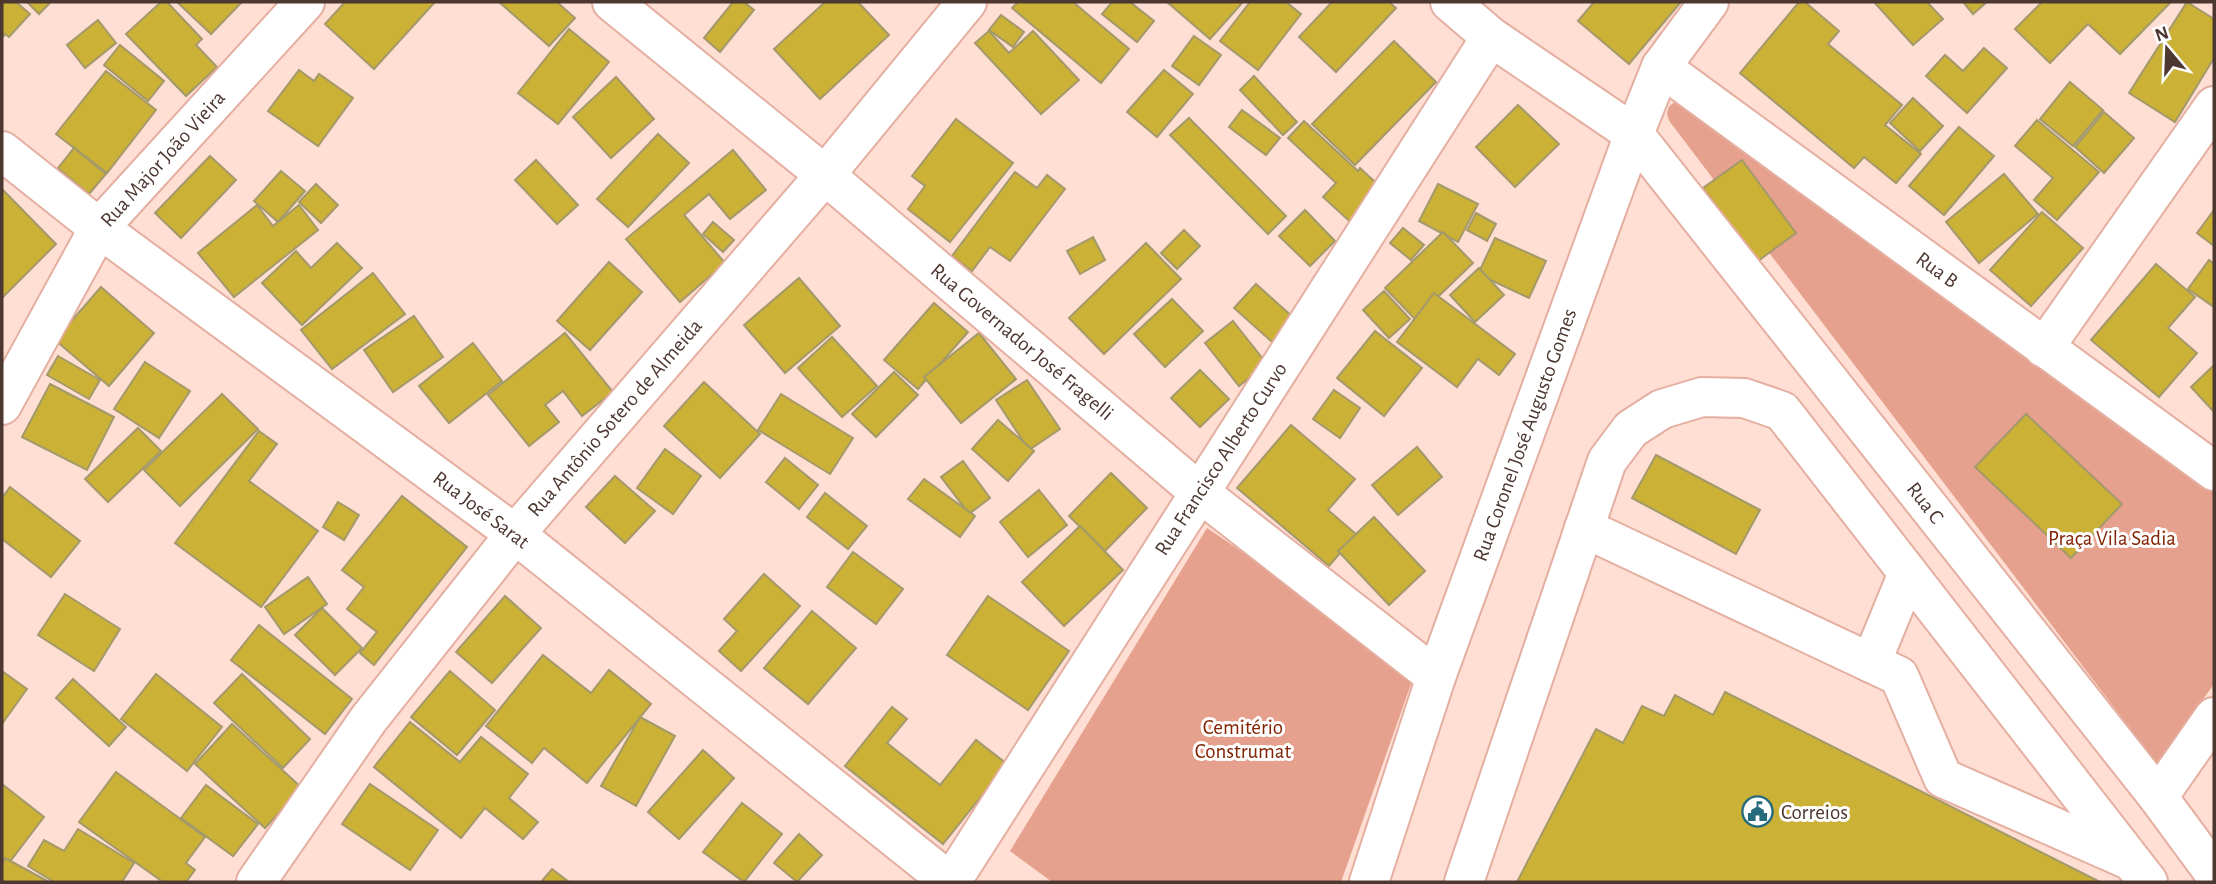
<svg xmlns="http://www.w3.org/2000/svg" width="2216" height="884" viewBox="0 0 2216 884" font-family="'Alegreya Sans',sans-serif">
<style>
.green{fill:#e5a18d}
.building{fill:#cbb136;stroke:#a4996a;stroke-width:2}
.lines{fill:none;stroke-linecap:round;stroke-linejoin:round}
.minor-casing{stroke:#e4afa0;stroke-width:42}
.minor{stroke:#fff;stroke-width:38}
.labels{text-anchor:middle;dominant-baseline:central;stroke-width:6;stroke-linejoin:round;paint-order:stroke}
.street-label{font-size:21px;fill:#4d3731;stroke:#fff}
.park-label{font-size:21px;fill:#822303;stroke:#fff}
.poi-label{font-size:21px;fill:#4d3731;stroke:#fff;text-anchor:start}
</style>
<rect width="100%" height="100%" fill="#ffded4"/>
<g class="green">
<path d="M1682,100L2214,487V684L2157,764L1670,122C1663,110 1670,102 1682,100Z"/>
<path d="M1207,528L1416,670L1341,882H1052L1010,851Z"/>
</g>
<g class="building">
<path d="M2,2H16L30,14L9,37L5,34L2,38Z"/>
<path d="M27,2H51L39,14Z"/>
<path d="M161,2H167L202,39L196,45L217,67L186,96L126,34Z"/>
<path d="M177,2H242L211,34Z"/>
<path d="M345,2H435L374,69L325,24Z"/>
<path d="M499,2H557L575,18L549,46Z"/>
<path d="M733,2H744L754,10L720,52L704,38Z"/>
<path d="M825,2H858L889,35L820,99L774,49Z"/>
<path d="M1018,2H1073L1129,49L1101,83L1012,8Z"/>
<path d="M1112,2H1130L1154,21L1137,42L1102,14Z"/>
<path d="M1167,2H1243L1210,39Z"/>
<path d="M1250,2H1286L1301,14L1258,70L1220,41Z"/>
<path d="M1332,2H1389L1396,8L1336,72L1299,37Z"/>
<path d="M1594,2H1678L1680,3L1629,64L1578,21Z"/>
<path d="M1799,2H1805L1839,31L1828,44L1902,105L1885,125L1921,154L1896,183L1864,157L1854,168L1740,73Z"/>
<path d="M1874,2H1927L1943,19L1913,45Z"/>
<path d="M1963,2H1987L1973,14Z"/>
<path d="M2042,2H2171L2120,54L2088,24L2050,63L2015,29Z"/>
<path d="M2187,2L2214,19V58L2175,122L2129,93Z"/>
<path d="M1001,15L1024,32L1013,47L989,30Z"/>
<path d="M98,20L116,43L85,68L67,45Z"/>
<path d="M569,29L609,62L558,124L518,93Z"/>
<path d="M989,31L1009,53L1033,31L1079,80L1041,114L975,43Z"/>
<path d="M1194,36L1221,55L1199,85L1172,66Z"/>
<path d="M1394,41L1436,82L1355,165L1312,124Z"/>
<path d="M120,45L164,81L148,101L104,65Z"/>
<path d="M1984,48L2007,68L1967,113L1926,76L1945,55L1963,71Z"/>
<path d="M299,70L314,81L319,74L353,98L318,146L268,111Z"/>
<path d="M1164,70L1193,94L1157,137L1127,112Z"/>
<path d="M106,71L156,110L107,173L56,134Z"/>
<path d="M1254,76L1297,122L1283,135L1240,90Z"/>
<path d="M616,77L654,119L611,158L573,117Z"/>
<path d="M2070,82L2103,110L2073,146L2040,119Z"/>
<path d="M1913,98L1943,126L1920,151L1890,123Z"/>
<path d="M1518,105L1559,144L1515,187L1476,147Z"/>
<path d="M1242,110L1280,138L1266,155L1229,127Z"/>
<path d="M2104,112L2134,138L2104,173L2075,147Z"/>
<path d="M1189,118L1286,216L1268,234L1170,135Z"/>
<path d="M956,119L1013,163L950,242L908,209L925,186L912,176Z"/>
<path d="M2037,120L2099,172L2057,220L2034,200L2053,178L2015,146Z"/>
<path d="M1304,121L1358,171L1360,168L1387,193L1356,227L1323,197L1336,183L1288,138Z"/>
<path d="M1959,127L1994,156L1944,215L1909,186Z"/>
<path d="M658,134L689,163L628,227L597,199Z"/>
<path d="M74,148L106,174L89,194L58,168Z"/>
<path d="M733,150L766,190L730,219L709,194L684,215L725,263L680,302L626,239Z"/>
<path d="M210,156L236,180L181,238L155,213Z"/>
<path d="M536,160L578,205L557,224L515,180Z"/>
<path d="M1742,160L1796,233L1758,261L1703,188Z"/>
<path d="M281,171L305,191L278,222L254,201Z"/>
<path d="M1015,172L1037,188L1047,175L1065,189L1010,261L990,247L972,271L952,256Z"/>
<path d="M2004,174L2038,214L1979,263L1946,222Z"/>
<path d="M316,184L338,205L321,223L299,202Z"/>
<path d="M1438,184L1478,204L1458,242L1419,221Z"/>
<path d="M2,189L56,244L2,298Z"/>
<path d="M257,205L273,226L299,205L318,230L234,297L198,253Z"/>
<path d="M1305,210L1335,241L1310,266L1279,236Z"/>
<path d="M2214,210V246L2197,233Z"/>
<path d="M2042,212L2083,248L2031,306L1990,270Z"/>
<path d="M1476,213L1496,224L1487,241L1467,230Z"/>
<path d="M713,222L734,240L723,252L703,234Z"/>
<path d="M1403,228L1424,245L1411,260L1390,243Z"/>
<path d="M1184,230L1200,246L1177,269L1161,253Z"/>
<path d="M1443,232L1473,263L1415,319L1385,288Z"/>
<path d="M1093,237L1105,260L1080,274L1067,251Z"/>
<path d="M1495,238L1546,261L1529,298L1478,274Z"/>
<path d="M337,243L362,268L302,325L262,283L296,251L311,268Z"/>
<path d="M1146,243L1181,279L1104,354L1069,318Z"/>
<path d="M2209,260L2214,264V307L2188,289Z"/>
<path d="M609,262L642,292L590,350L557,321Z"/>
<path d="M2156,264L2195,297L2168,328L2197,353L2159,397L2091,340Z"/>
<path d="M1479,268L1504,295L1475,322L1450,295Z"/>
<path d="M373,273L405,314L332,369L301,330Z"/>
<path d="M799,278L840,326L785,373L744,325Z"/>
<path d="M1256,284L1294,318L1272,342L1234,308Z"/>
<path d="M101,287L154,333L109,386L55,340Z"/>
<path d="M1384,291L1410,319L1389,338L1363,310Z"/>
<path d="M1434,293L1515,354L1499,375L1478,359L1457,387L1397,342Z"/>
<path d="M1172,299L1203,331L1165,367L1134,334Z"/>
<path d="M934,303L968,332L918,389L884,360Z"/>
<path d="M414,316L443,357L393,392L364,350Z"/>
<path d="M1233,321L1267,364L1239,386L1205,343Z"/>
<path d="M1375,331L1422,368L1384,416L1337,378Z"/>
<path d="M565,333L613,392L582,416L563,391L545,405L559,422L529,446L488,395Z"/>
<path d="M979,333L1016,379L961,423L924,377Z"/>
<path d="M832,337L877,386L842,417L798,368Z"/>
<path d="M473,343L502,381L449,423L419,386Z"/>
<path d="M58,356L100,380L89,399L47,375Z"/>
<path d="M145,362L190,391L159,438L114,409Z"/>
<path d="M2214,365V412L2191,387Z"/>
<path d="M1200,370L1229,399L1200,427L1171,398Z"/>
<path d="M894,372L918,395L876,437L852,414Z"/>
<path d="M1027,380L1060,429L1029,450L996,400Z"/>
<path d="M704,382L760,434L720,478L664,426Z"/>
<path d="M50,384L114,417L87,470L22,437Z"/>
<path d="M1334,390L1360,408L1340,438L1313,419Z"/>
<path d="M222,394L258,429L180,506L144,470Z"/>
<path d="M781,394L853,438L830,474L758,430Z"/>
<path d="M2026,414L2122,504L2071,558L1975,467Z"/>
<path d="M998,420L1034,451L1008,481L972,449Z"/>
<path d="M1291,425L1355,479L1328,510L1356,534L1329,566L1237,488Z"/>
<path d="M138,428L161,451L108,502L85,479Z"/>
<path d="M259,431L277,444L249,481L318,531L261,607L175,543Z"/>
<path d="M1417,447L1442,477L1398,515L1372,485Z"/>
<path d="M665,449L701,476L673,514L637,488Z"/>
<path d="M1656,455L1760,510L1736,554L1632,498Z"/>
<path d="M785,458L818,485L799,509L766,482Z"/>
<path d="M963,461L990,498L969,514L941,477Z"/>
<path d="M1111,473L1147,508L1105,551L1069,516Z"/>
<path d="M615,476L655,511L625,543L586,507Z"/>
<path d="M924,479L975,516L960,537L908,499Z"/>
<path d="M10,487L80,541L51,577L2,539V498Z"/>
<path d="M1039,490L1067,525L1028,557L1000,522Z"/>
<path d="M825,493L867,526L848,549L807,517Z"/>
<path d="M402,496L467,547L374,665L360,653L377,632L347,609L364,587L342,570Z"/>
<path d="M338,502L359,515L344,540L323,527Z"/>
<path d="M1374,517L1425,571L1389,605L1338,551Z"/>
<path d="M1080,526L1123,570L1064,626L1022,582Z"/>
<path d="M853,552L903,589L876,624L827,587Z"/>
<path d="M764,574L800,606L741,671L719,651L737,631L724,619Z"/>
<path d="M308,577L327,604L284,634L265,607Z"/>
<path d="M65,594L120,629L94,671L38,635Z"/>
<path d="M505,596L541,628L492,683L456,652Z"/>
<path d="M988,596L1069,651L1028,710L947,655Z"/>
<path d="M322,608L362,648L335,675L295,635Z"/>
<path d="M812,611L856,648L808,704L764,668Z"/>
<path d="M259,625L352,699L325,734L231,660Z"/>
<path d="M543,655L591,693L609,670L651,704L587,783L544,748L532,763L486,726Z"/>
<path d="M2,671L27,689L2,724Z"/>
<path d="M450,671L495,710L457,755L411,717Z"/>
<path d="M156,674L222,727L187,771L121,719Z"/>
<path d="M242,674L310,739L283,768L214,703Z"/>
<path d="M73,679L126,727L109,746L56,698Z"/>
<path d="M1725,692L2100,882H1517L1596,729L1623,743L1642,706L1664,716L1675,695L1713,715Z"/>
<path d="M892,707L907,719L887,743L940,785L976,740L1007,764L943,844L845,766Z"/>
<path d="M640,717L675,736L636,806L601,786Z"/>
<path d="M410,722L460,762L481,737L528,774L509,798L538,822L523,839L485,808L461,838L374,767Z"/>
<path d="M232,724L302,788L265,828L195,764Z"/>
<path d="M703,750L734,778L679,839L648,812Z"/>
<path d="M116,772L205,837L186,863L195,870L186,882H163L79,822Z"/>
<path d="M2,784L44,817L2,872Z"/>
<path d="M370,784L438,830L410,870L342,824Z"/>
<path d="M206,785L258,824L233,856L181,818Z"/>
<path d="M742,803L782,834L744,882L703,852Z"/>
<path d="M78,829L134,863L122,882H54L28,866L44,840L64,851Z"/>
<path d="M799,834L822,855L797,882L774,863Z"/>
<path d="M5,858L49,882H2V865Z"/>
<path d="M552,869L569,882H541Z"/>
</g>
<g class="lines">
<defs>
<g id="minor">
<path d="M612,2L825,175L1199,492L1436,677"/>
<path d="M1450,2L1491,37L1634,134L2158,797L2214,873"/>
<path d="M1661,67L2214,471"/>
<path d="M2,151L99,228L515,534L950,882"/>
<path d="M2044,348L2214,106"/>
<path d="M2,405L99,228L305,2"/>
<path d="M1584,528L1899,676L1943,778L2127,859"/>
<path d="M1871,663L1908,573"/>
<path d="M2158,797L2214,717"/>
<path d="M256,882L368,720L515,534L825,175L967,2"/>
<path d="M951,882L1491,37"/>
<path d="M1369,882L1436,677L1634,134L1661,67L1709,2"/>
<path d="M1464,882L1607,461L1631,429L1662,409L1702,397L1744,398L1782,411L2148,882"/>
</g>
</defs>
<use href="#minor" class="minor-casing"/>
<use href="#minor" class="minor"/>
</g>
<defs>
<symbol id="civic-ring" viewBox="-11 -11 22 22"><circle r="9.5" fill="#fff" stroke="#266b7b" stroke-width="1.5"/><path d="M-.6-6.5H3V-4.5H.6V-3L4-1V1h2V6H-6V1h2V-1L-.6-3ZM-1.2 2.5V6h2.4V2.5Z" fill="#266b7b"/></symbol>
</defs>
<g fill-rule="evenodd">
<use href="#civic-ring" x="1740" y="794" width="35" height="35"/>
</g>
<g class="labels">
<g class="street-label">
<text transform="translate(163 159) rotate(-48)">Rua Major João Vieira</text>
<text transform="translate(1937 270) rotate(36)">Rua B</text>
<text transform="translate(1022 342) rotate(40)">Rua Governador José Fragelli</text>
<text transform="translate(615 418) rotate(-49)">Rua Antônio Sotero de Almeida</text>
<text transform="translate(1525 435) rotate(-70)">Rua Coronel José Augusto Gomes</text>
<text transform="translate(1221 459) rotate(-57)">Rua Francisco Alberto Curvo</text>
<text transform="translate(1925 503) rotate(52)">Rua C</text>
<text transform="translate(481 510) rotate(37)">Rua José Sarat</text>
</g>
<g class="park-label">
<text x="2112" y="538">Praça Vila Sadia</text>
<text x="1243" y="727">Cemitério<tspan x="1243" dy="24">Construmat</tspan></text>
</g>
<g class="poi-label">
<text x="1781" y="812">Correios</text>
</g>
</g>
<rect width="2216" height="884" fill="none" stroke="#4d3731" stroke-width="7"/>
<g transform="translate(2167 49) rotate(341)" stroke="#ffffff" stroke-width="5" paint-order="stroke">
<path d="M0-5L12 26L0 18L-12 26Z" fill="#4d3731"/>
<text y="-10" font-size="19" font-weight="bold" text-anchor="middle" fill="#4d3731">N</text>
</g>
</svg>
